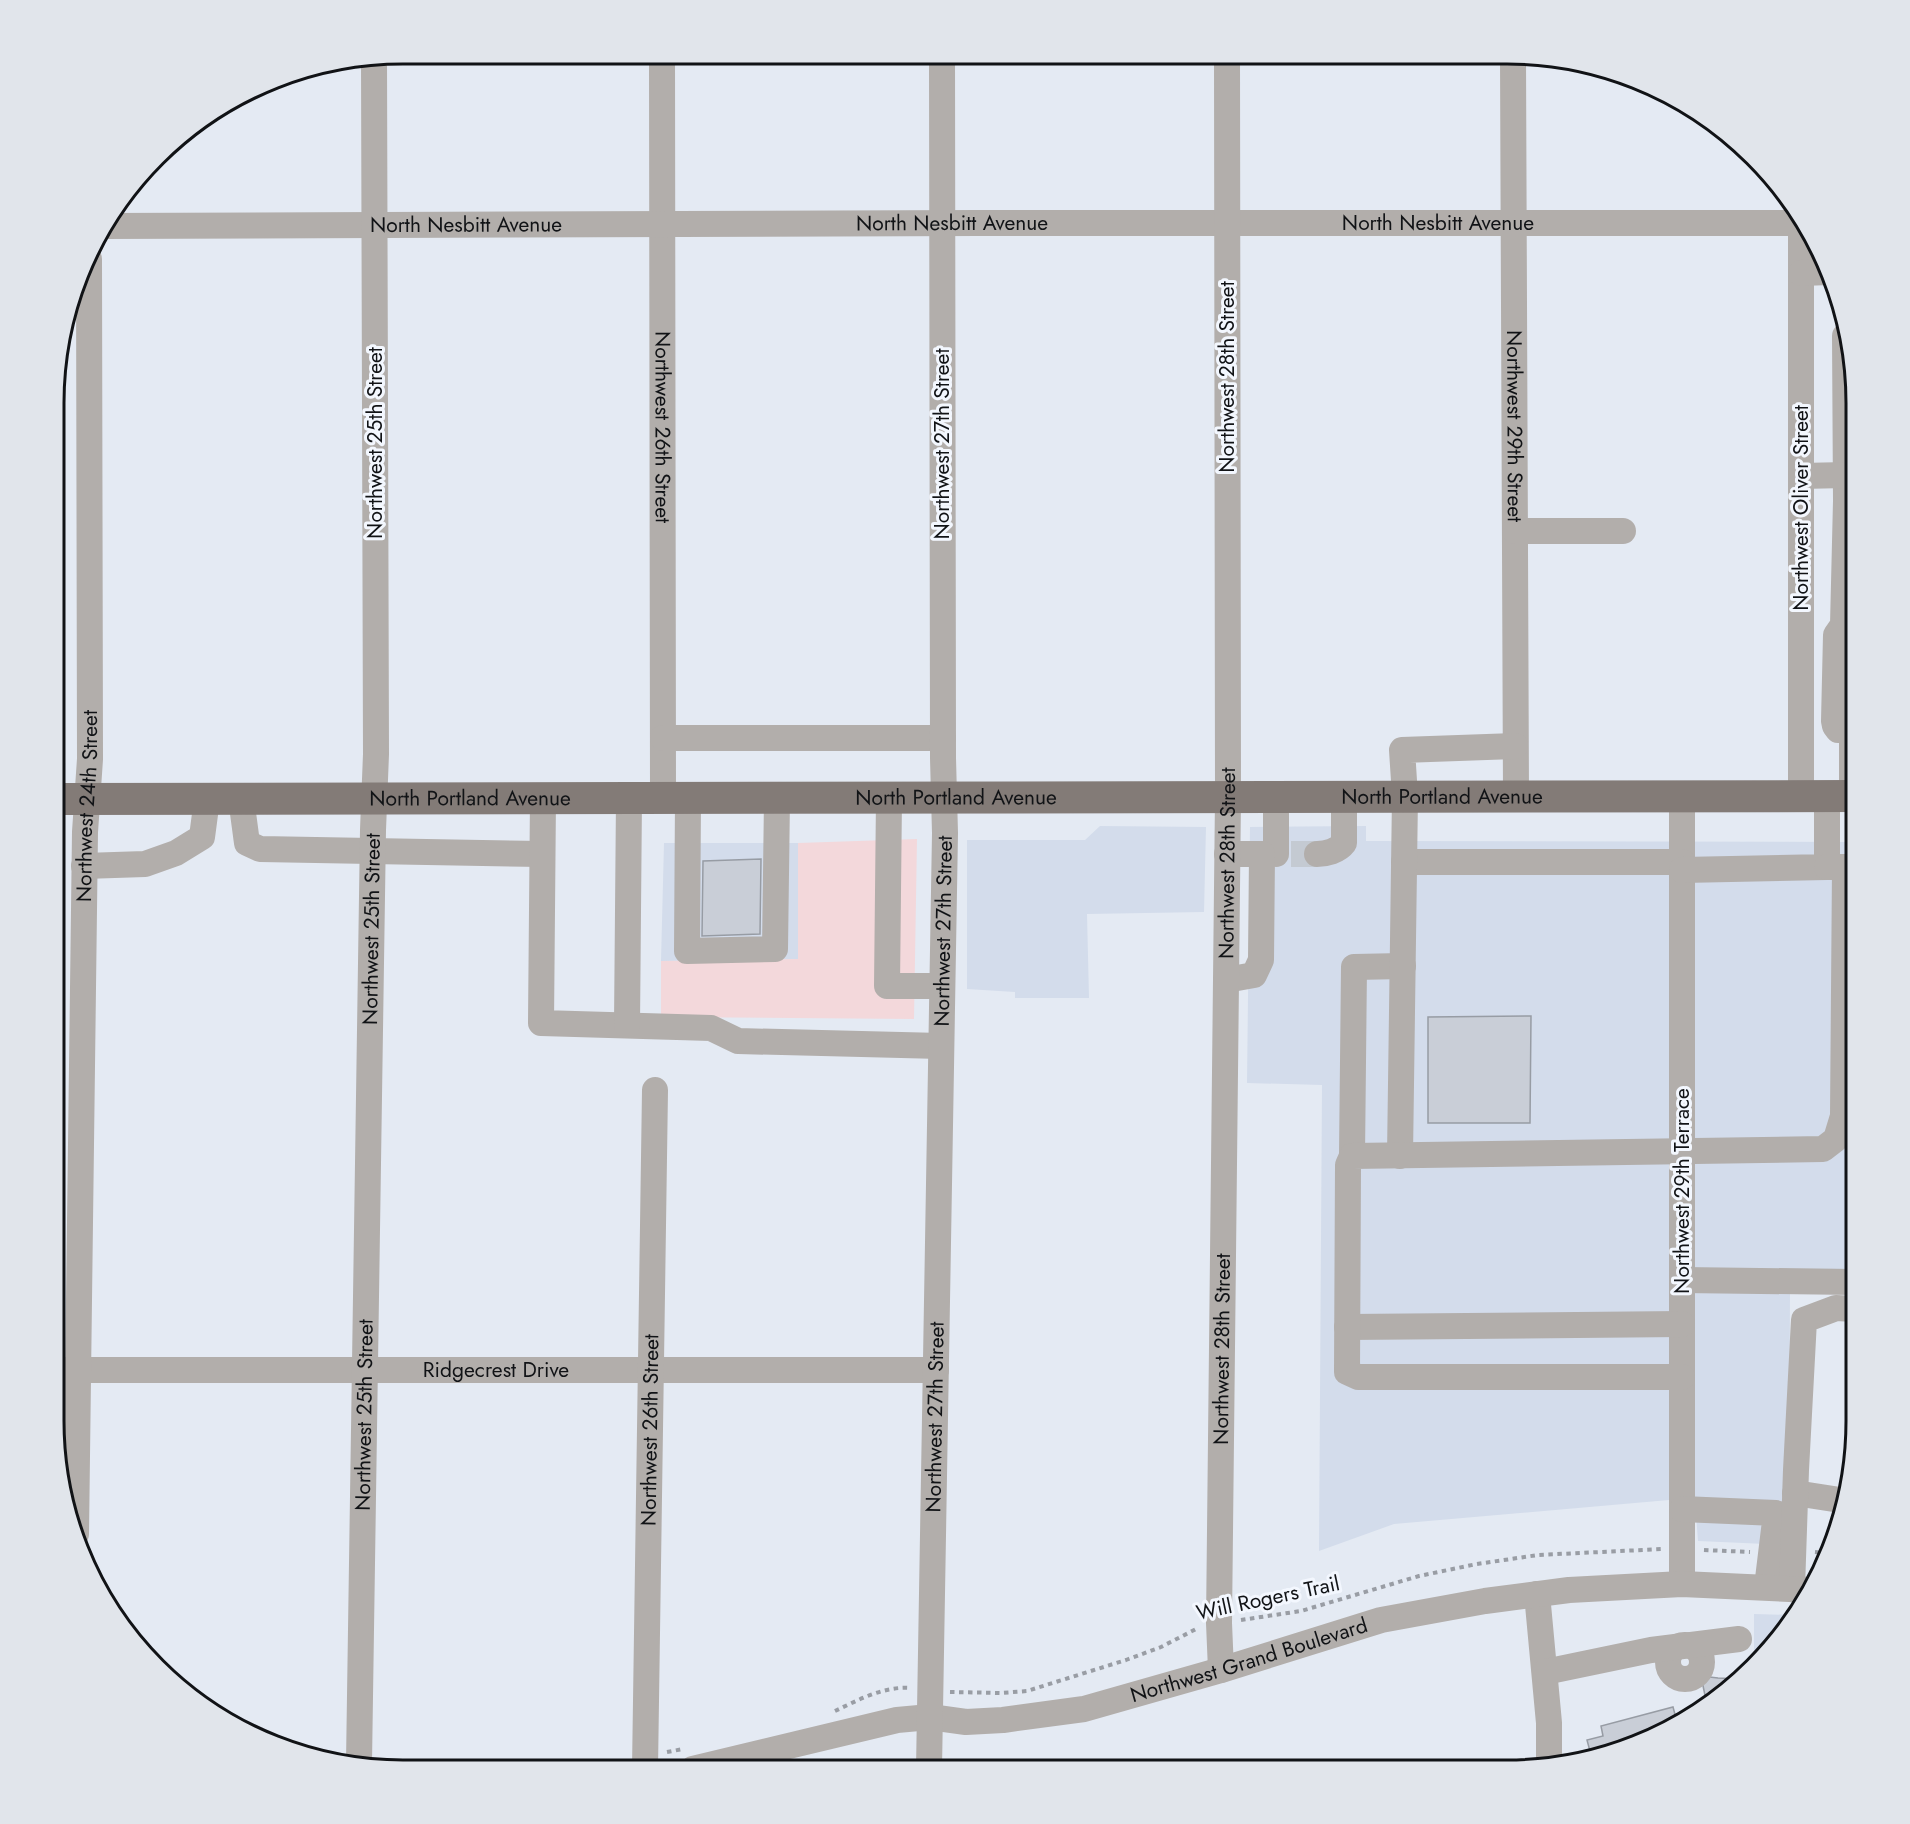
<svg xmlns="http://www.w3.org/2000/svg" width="1910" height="1824" viewBox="0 0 1910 1824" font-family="Jost,sans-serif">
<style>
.built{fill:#d3dceb}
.industrial{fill:#f3d8db}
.building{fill:#c9ced7;stroke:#979ca4;stroke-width:1.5}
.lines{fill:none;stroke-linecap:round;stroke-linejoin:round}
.minor-tunnel{stroke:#c4cad2;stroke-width:26;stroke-dasharray:26 13;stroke-linecap:butt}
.path{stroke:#999da4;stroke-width:4;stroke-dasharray:4.5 4.5;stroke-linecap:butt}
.minor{stroke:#b2aeab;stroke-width:26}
.major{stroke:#837b77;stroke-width:32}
.labels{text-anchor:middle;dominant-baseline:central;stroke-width:6;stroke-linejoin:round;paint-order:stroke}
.street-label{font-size:21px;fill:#111316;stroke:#f3f7fe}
.rim{fill:none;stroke:#111316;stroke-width:3}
</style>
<rect width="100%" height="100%" fill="#e4eaf3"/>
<g class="built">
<path d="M1100,826L1206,827L1204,912L1087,914L1089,998H1015V992L967,989V840H1085Z"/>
<path d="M1366,826V841L1855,842V1291H1790L1789,1501L1766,1544L1698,1541L1695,1501L1669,1500L1394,1524L1319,1551L1322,1085L1247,1083L1250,827Z"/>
<path d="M664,843H798L799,959L661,961Z"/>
<path d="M1754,1614L1795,1615L1784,1634L1754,1663Z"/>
</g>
<path class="industrial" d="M917,839L914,1019L661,1017V961L798,959V843Z"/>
<g class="building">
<path d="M761,859L760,934L702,936L703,861Z"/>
<path d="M1531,1016L1530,1123H1428V1017Z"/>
<path d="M1701,1676L1718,1678L1738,1679L1720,1698L1707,1705Z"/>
<path d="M1673,1707L1677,1722L1640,1744L1591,1755L1587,1740L1603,1736L1601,1726Z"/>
</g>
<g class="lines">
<path class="minor-tunnel" d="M1291,854H1317"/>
<g class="path">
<path d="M1704,1550L1750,1552"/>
<path d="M1815,1552L1826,1553"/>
<path d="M1241,1620L1301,1611L1419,1576L1477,1564L1538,1555L1663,1549"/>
<path d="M950,1692L1001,1693L1027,1691L1126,1660L1161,1647L1198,1628"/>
<path d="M835,1711C858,1700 884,1686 910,1688"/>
<path d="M667,1752L683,1749"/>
<path d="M606,1769L625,1762"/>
</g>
<g class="minor">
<path id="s1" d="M662,55L663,798"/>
<path id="s2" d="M1513,57L1516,796"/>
<path d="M1801,220V797"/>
<path id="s3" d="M103,226L978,223H1801"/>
<path d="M1801,273L1830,272"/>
<path d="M1845,336L1846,501L1843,625L1836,635L1834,721L1835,726L1838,730H1855"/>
<path d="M1801,476L1846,475"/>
<path d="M1515,531H1623"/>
<path d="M663,738H943"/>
<path d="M1852,796V730"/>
<path d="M1276,797V854"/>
<path d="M1682,797V1584"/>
<path d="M241,798L247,843L260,849L542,854"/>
<path d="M543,798L541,1023L711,1028L738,1041L941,1046"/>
<path d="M688,798L687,951L775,949L777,798"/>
<path d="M889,798L887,986H942"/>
<path d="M1317,854C1326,854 1338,851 1344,843V797"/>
<path d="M1404,862H1682"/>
<path d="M84,866L145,864L176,853L202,837L207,799"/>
<path d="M1682,870L1827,867V797"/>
<path d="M1226,980L1254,975L1261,960L1262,854H1227"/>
<path d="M627,1025L629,798"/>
<path d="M1352,1156L1354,967L1403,966"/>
<path d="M1400,1156L1405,796L1402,750L1515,746"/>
<path d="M1682,1280L1855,1282"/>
<path d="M1347,1327L1682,1324"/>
<path id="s4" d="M55,1370H936"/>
<path d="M1682,1377H1358L1347,1372L1348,1165L1352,1156L1823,1149L1836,1139L1843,1116L1845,867H1827"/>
<path d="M1795,1493L1840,1500"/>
<path d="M1682,1509L1776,1513L1767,1587"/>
<path id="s5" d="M76,1534L85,832L90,759L89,259"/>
<path d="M1792,1588L1796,1470L1804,1320L1836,1308L1855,1309"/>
<path d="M1537,1594L1549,1723V1765"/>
<circle cx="1685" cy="1662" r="17"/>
<path id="s6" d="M1221,1670L1219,1623L1228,797L1227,56"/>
<path d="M1545,1672L1651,1650L1739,1639"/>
<path id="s7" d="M359,1763L373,830L376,754L374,59"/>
<path id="s8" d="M645,1769L655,1090"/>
<path id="s9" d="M693,1769L897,1720L930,1717L966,1722L1003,1720L1084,1709L1221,1670L1381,1620L1485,1601L1569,1590L1682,1584L1811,1590"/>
<path id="s10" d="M929,1769L945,833L943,758L942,55"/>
</g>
<path class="major" id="s11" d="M58,799L1855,796"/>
</g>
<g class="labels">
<g class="street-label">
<text stroke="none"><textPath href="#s3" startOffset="849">North Nesbitt Avenue</textPath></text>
<text stroke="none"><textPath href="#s3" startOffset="1335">North Nesbitt Avenue</textPath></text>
<text stroke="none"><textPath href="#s3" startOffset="363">North Nesbitt Avenue</textPath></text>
<text transform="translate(1227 377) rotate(-90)">Northwest 28th Street</text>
<text stroke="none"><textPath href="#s1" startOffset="372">Northwest 26th Street</textPath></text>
<text stroke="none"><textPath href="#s2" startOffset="369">Northwest 29th Street</textPath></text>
<text transform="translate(375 443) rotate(-90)">Northwest 25th Street</text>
<text transform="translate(942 444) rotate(-90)">Northwest 27th Street</text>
<text transform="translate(1801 508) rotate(-90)">Northwest Oliver Street</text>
<text stroke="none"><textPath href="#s11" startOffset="1384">North Portland Avenue</textPath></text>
<text stroke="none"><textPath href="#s11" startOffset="412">North Portland Avenue</textPath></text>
<text stroke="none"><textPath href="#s11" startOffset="898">North Portland Avenue</textPath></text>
<text stroke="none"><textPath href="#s5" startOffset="728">Northwest 24th Street</textPath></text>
<text stroke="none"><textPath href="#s6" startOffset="807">Northwest 28th Street</textPath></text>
<text stroke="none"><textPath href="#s7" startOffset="834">Northwest 25th Street</textPath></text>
<text stroke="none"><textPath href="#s10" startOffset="838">Northwest 27th Street</textPath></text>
<text transform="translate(1682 1191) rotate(-90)">Northwest 29th Terrace</text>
<text stroke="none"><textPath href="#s6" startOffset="321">Northwest 28th Street</textPath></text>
<text stroke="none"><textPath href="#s4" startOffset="441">Ridgecrest Drive</textPath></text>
<text stroke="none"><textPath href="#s7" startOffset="348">Northwest 25th Street</textPath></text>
<text stroke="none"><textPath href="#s10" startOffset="352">Northwest 27th Street</textPath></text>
<text stroke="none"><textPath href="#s8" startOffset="339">Northwest 26th Street</textPath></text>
<text transform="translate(1268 1598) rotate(-12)">Will Rogers Trail</text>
<text stroke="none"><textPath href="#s9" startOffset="570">Northwest Grand Boulevard</textPath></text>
</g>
</g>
<path d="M0 0H1910V1824H0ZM403 64H1507A339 339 0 0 1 1846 403V1421A339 339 0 0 1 1507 1760H403A339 339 0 0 1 64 1421V403A339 339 0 0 1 403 64Z" fill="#e1e5eb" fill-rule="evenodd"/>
<path class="rim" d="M403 64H1507A339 339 0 0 1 1846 403V1421A339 339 0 0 1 1507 1760H403A339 339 0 0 1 64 1421V403A339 339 0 0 1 403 64Z"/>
</svg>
